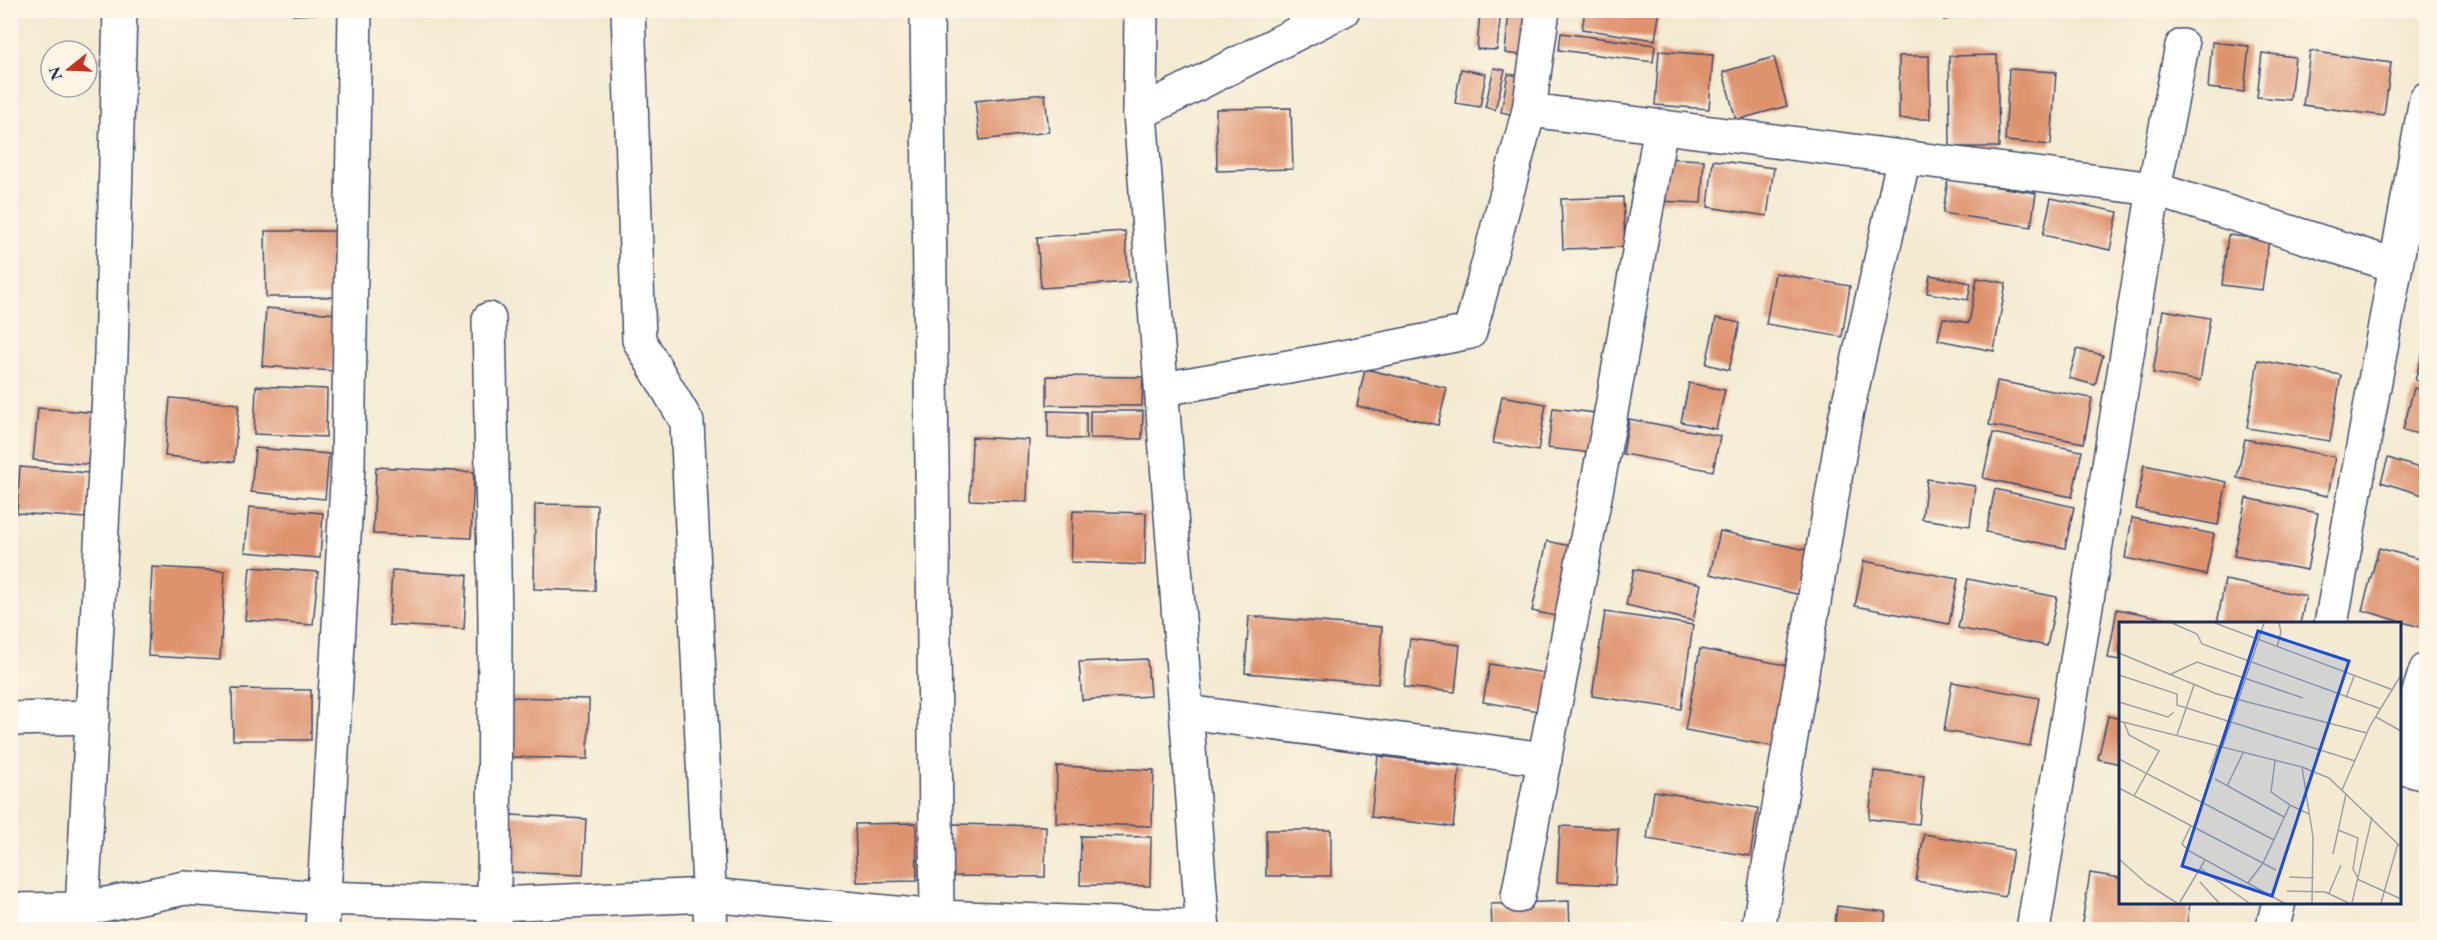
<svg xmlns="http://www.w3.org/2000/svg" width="2437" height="940" viewBox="0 0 2437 940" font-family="'EB Garamond',serif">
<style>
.building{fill:#de926d}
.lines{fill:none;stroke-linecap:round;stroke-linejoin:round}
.minor-casing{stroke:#3c4b6f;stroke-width:36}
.minor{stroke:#fff;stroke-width:33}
.inset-road{fill:none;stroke:#9d9fa4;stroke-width:1.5}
.view{fill:#1d4ed8;fill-opacity:0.15;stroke:#1d4ed8;stroke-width:3}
.inset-edge{fill:none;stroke:#1b2f5e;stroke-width:3}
</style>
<rect width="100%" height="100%" fill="#fcf5e5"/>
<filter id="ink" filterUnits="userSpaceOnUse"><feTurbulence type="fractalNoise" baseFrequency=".0167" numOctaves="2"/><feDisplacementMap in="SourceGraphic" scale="12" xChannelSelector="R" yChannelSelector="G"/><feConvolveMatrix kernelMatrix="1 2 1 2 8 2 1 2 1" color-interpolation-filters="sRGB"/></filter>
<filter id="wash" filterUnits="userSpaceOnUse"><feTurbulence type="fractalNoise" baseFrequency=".008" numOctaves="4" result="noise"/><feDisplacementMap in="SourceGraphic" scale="24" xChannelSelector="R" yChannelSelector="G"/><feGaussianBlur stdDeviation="1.35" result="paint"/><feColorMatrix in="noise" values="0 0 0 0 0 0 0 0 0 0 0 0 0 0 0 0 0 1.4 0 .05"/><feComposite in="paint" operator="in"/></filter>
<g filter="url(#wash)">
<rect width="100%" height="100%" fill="#f4ead2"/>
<g id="blocks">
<g class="building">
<path d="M293,10H337V13L293,15Z"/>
<path d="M1480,10H1501L1497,50L1477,49Z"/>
<path d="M1509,10H1532L1528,56L1505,53Z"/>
<path d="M1585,10H1660L1655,40L1582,29Z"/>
<path d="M1873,10H1891V11L1874,16Z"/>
<path d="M1942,10H1984V12L1944,20Z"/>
<path d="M1561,33L1655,45L1653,62L1559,50Z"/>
<path d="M2212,42L2249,46L2244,92L2208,88Z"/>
<path d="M1659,51L1713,55L1709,109L1655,105Z"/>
<path d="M2310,51L2391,63L2384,116L2303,105Z"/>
<path d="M2262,53L2295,57L2290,100L2257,97Z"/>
<path d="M1997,55L1999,147H1950L1949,56Z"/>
<path d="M1899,56H1929L1930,119H1899Z"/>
<path d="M1774,57L1787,106L1736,120L1723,72Z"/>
<path d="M1494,68L1505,70L1495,110L1485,107Z"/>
<path d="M1461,69L1486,74L1480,107L1455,103Z"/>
<path d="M2009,69L2056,72L2051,145L2005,141Z"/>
<path d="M1508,74L1521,76L1514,115L1501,112Z"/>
<path d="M1045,94L1049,132L980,140L975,101Z"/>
<path d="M1291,108L1293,169L1217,171L1216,109Z"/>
<path d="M1662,158L1704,160L1701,203L1659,201Z"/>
<path d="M1713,160L1774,168L1767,216L1708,207Z"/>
<path d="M1948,179L2036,193L2031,227L1943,213Z"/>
<path d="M1623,197L1625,247L1563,249L1561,199Z"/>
<path d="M2051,198L2118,212L2110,250L2043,235Z"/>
<path d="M265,231H337V297H266Z"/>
<path d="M1125,231L1129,282L1041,288L1037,237Z"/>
<path d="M2228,235L2269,240L2262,290L2222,285Z"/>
<path d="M1775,273L1850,286L1842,337L1766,324Z"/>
<path d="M1930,275L1971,283L1968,300L1927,293Z"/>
<path d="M1977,278L2006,283L1994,351L1938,340L1943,318L1969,323Z"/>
<path d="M266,308L337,314L333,371L262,366Z"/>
<path d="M2163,310L2210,318L2200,381L2153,373Z"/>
<path d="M1716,318L1740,323L1729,370L1706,364Z"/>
<path d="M2426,341V383L2415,380Z"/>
<path d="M2077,349L2103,355L2095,385L2069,378Z"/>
<path d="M2258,360L2341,375L2330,441L2247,428Z"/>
<path d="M1365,369L1447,388L1438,425L1357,406Z"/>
<path d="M1047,376L1143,377L1142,406L1047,405Z"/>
<path d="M1997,381L2092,398L2084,443L1989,425Z"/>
<path d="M1689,383L1725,390L1716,429L1681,422Z"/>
<path d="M256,386L327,389L326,437L254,434Z"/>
<path d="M2414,388L2426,392V436L2403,430Z"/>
<path d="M1502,396L1546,404L1538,451L1493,443Z"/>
<path d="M170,398L239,404L234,462L165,456Z"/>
<path d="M38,408L99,413L95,465L33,460Z"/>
<path d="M1553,408L1596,413L1592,453L1548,448Z"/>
<path d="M1048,411L1086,412V439L1048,438Z"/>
<path d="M1090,411H1143L1142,439L1090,438Z"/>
<path d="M1629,419L1720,436L1713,471L1623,454Z"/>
<path d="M1993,433L2082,451L2072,497L1983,478Z"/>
<path d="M972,437L1029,440L1027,502L970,500Z"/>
<path d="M2245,439L2335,457L2328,496L2237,478Z"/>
<path d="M255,448L329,454L325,499L251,492Z"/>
<path d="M2388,458L2426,470V496L2381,482Z"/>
<path d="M2144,465L2227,482L2218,525L2136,509Z"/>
<path d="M20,467L89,473L85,518L17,513Z"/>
<path d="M376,467L474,472L471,538L373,534Z"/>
<path d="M1927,479L1975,486L1970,526L1922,519Z"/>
<path d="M1995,489L2074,507L2065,548L1986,532Z"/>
<path d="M2246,498L2318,513L2307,570L2234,556Z"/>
<path d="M535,504L597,505L595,591L534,589Z"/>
<path d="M249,507L323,513L320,558L245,552Z"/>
<path d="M1073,511L1146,513L1145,565L1071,562Z"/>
<path d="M2132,518L2214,534L2206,575L2125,558Z"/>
<path d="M1720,531L1811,551L1801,595L1710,574Z"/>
<path d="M1547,541L1580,548L1565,618L1532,611Z"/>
<path d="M2379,548L2426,561V629L2362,610Z"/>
<path d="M1864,561L1958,579L1949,624L1855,606Z"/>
<path d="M152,567L225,571L220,660L148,656Z"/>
<path d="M250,567L318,572L313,625L245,620Z"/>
<path d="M1634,569L1701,584L1693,621L1626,605Z"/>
<path d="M392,570L467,575L464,629L389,625Z"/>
<path d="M1968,579L2057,597L2047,646L1958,628Z"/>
<path d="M2225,580L2306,596L2300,624H2217Z"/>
<path d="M2117,609L2184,622V624H2120V660L2108,658Z"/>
<path d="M1605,612L1693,625L1681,709L1592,696Z"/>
<path d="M1249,616L1382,627L1378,684L1245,673Z"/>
<path d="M1410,639L1460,645L1455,692L1404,687Z"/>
<path d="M1700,649L1796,667L1782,748L1685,730Z"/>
<path d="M1147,659L1150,696L1082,700L1079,662Z"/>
<path d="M1490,664L1557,675L1550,713L1483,702Z"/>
<path d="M1952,682L2039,698L2030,746L1944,731Z"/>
<path d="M232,689L311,690V740H233Z"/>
<path d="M510,697L589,699L588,759L509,757Z"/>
<path d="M2108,716L2120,719V764L2098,759Z"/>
<path d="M1378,756L1460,766L1453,827L1371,817Z"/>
<path d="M1057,766L1154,770L1152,826L1056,823Z"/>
<path d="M1874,771L1924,776L1919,824L1869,819Z"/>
<path d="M1654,791L1758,808L1750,856L1647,839Z"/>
<path d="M511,815L586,819L583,875L509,872Z"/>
<path d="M916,823L917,881L857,882L855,824Z"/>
<path d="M952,824L1046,826L1045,877L951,876Z"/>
<path d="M1560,826L1618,829L1615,885L1557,882Z"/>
<rect x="1266" y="830" width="65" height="46"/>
<path d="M1924,834L2013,850L2005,897L1916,881Z"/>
<path d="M1081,836L1151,837L1150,886L1080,885Z"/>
<path d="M2090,873L2120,878V902H2190L2186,930H2123L2082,923Z"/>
<path d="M1569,901L1570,930H1492L1491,904Z"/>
<path d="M1837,906L1886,912L1884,930H1834Z"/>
</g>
</g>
</g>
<g filter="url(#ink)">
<use href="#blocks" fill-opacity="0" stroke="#3c4b6f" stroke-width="1.5"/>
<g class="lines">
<defs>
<g id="minor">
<path d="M628,10L639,340L687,422L711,930"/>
<path d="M927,10L937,917L1203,927"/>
<path d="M1543,10L1529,110L2154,189L2394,265"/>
<path d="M1140,113L1141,10"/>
<path d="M489,319L495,619L494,930"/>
<path d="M1163,389L1328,360L1470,332L1529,110"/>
<path d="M2331,624L2426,99"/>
<path d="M1187,712L1545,759"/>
<path d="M10,719L93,717"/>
<path d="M2400,752L2426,670"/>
<path d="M2400,767L2426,774"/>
<path d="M1518,896L1609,424L1661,126"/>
<path d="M10,910L82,909L185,888L324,898L495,904L710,895L937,917V930"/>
<path d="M81,929L111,355L120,10"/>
<path d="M322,930L348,465L355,10"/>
<path d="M1203,930L1140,113L1343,10"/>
<path d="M1758,930L1845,420L1904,157"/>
<path d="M2033,930L2154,189L2182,46"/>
<path d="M2272,930L2279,902"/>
</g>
</defs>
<use href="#minor" class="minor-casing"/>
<use href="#minor" class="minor"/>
</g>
</g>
<g transform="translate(2119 622)">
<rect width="282" height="282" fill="#f4ead2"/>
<path class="inset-road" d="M53,1L78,12L83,22L262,87M96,1L274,68M158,25L162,10L160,1M0,31L98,72L248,111M0,53L58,72V83L112,100L145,1M50,53L78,40L184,76M227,76L235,54M0,80L49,95L55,90M257,95L282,109M0,99L183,145L194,215L193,281M5,100L10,113L40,129L15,174M58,113L75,63M103,126L112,100L236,139M0,137L155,218M156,139L152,170L171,183M183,145L210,156L282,225M90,151L99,125M96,157L165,195M108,164L124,131M0,166L157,248M223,168L251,104L282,53M72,203L63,222L70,229L165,281M219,208L239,216L234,247L239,256M214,232L227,172M0,237L28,262L58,281M81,246L130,281M170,255L195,256M238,257L282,277M81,260L100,281M129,261L144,241L171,183L190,192M168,269L206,270L230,281M210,271L222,243M61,280L86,238M233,281L253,195M262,281L279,221"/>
<path class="view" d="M139,9L230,39L153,274L63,244Z"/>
<rect width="282" height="282" class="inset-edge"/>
</g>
<rect width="2437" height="940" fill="none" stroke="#fcf5e5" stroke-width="36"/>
<g transform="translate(69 69) rotate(252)"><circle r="28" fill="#fcf5e5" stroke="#a2a6af" stroke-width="1.5"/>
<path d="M0-4.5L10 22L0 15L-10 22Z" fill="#c8321e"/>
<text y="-9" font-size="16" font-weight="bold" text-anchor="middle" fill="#1b2f5e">N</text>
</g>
</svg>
